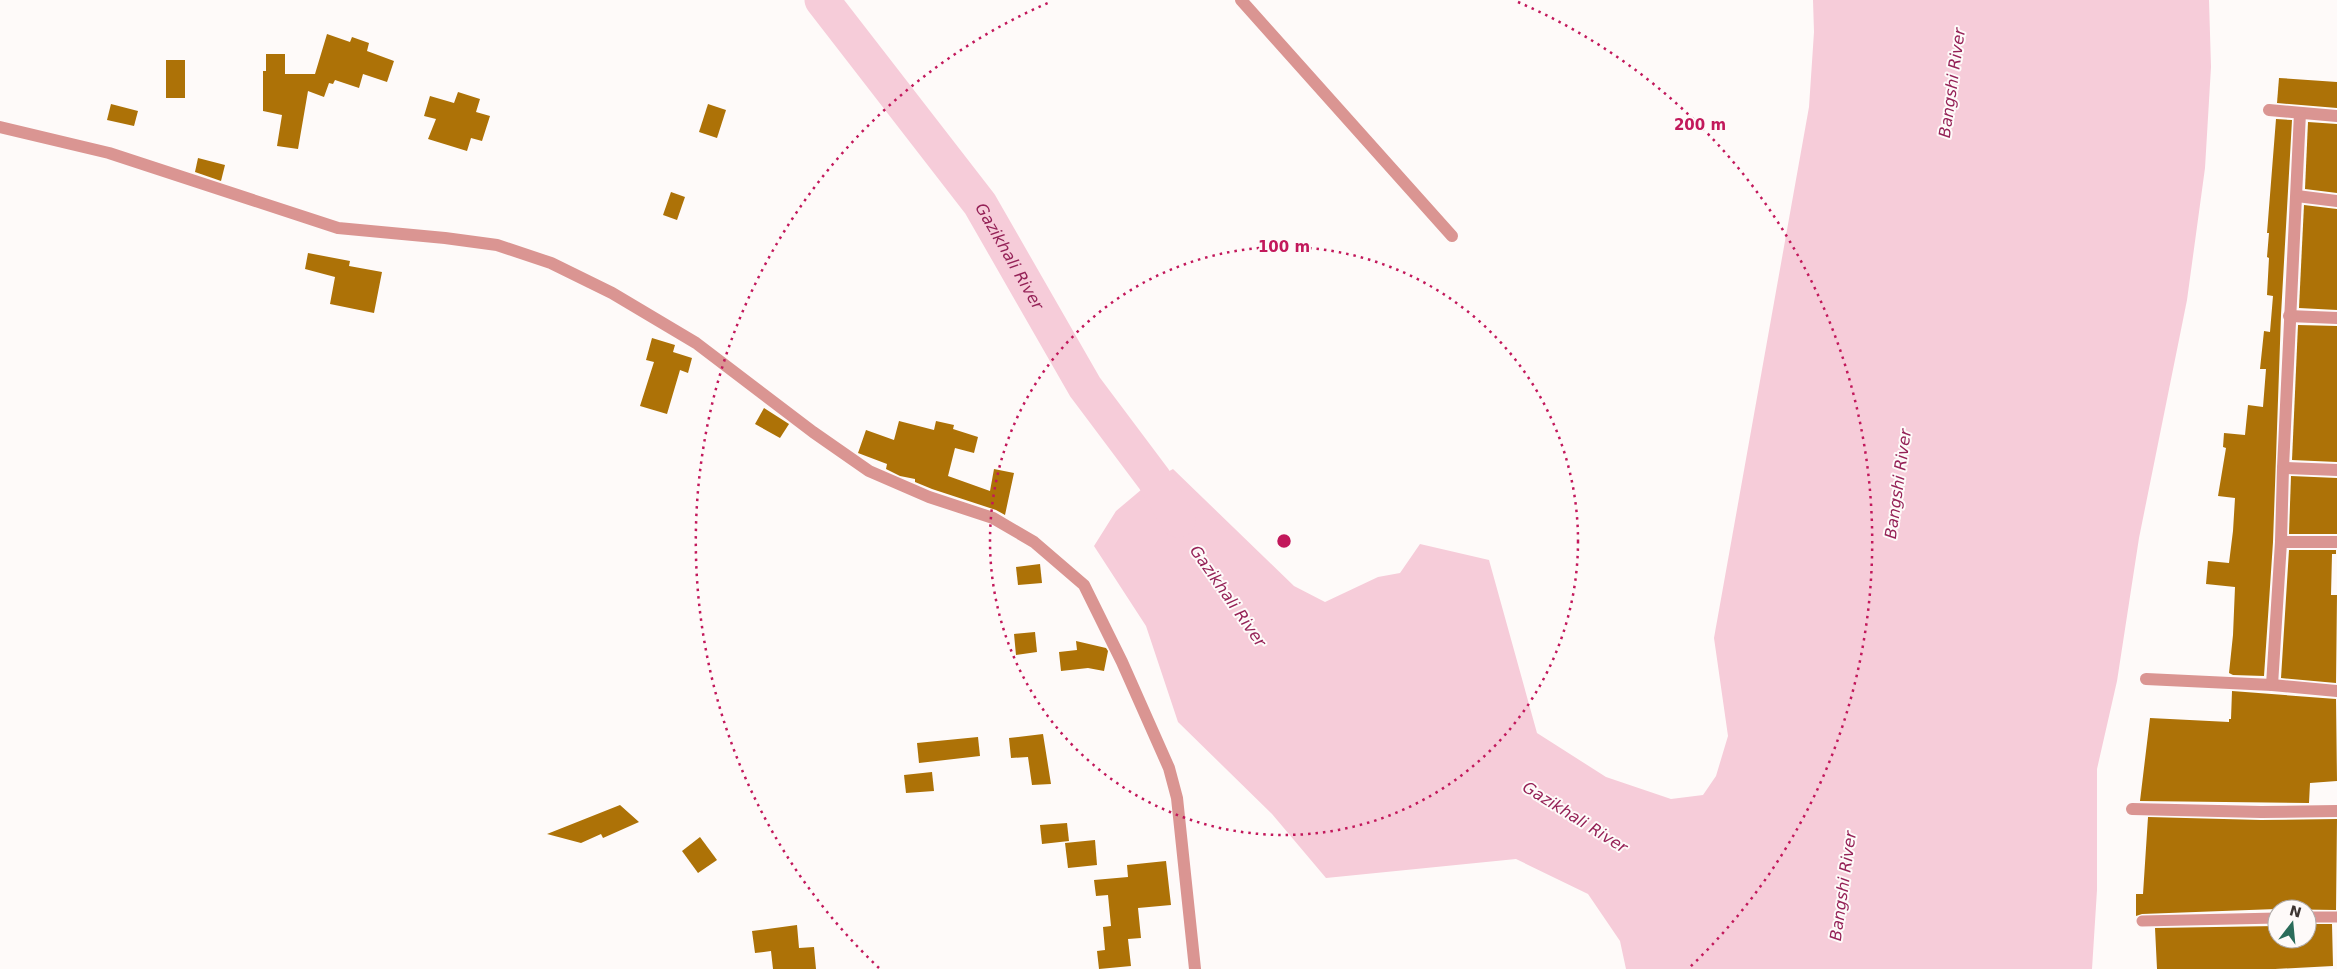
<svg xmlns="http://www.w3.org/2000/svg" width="2337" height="969" viewBox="0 0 2337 969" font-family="'DejaVu Sans',sans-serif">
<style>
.water{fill:#f6ccd9}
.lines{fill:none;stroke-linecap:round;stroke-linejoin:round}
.river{stroke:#f6ccd9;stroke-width:35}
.building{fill:#ad7207}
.service{stroke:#da9592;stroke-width:11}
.minor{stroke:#da9592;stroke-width:12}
.tertiary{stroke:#da9592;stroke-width:12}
.ring{fill:none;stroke:#c2185b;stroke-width:2.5;stroke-dasharray:2.5 5}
.labels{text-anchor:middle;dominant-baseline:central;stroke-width:4;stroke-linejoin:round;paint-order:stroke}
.water-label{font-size:16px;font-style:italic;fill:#952257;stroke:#fefaf9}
.centre{fill:#c2185b;stroke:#fefaf9;stroke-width:2.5}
.ring-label{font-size:15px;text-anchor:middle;font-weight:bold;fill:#c2185b;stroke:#fefaf9;stroke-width:4;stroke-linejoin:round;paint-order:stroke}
</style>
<rect width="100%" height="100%" fill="#fefaf9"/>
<path class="water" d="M1813,0H2209L2211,67L2205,168L2187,300L2139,538L2117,681L2097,769V890L2092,969H1626L1620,941L1588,894L1516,859L1326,878L1272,814L1178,722L1146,626L1094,546L1116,511L1154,479L1173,469L1294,586L1325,602L1378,577L1400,573L1420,544L1489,560L1537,733L1606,777L1671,799L1703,795L1716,776L1728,736L1714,638L1809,107L1814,32Z"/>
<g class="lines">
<path class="river" id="s1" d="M822,0L980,204L1085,387L1154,479L1178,520"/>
</g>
<g class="building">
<path d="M327,34L350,42L352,37L369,43L367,51L394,61L387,82L363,74L359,88L335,80L333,84L329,83L324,97L308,91L298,149L277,146L282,115L263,111V71H266V54H285V74H315Z"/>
<rect x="166" y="60" width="19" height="38"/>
<path d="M2279,78L2337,82V108L2277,103Z"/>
<path d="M458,92L480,99L476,112L490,116L482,141L471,138L467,151L428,139L436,119L424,116L430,96L454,103Z"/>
<path d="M111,104L138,111L134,126L107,120Z"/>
<path d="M708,104L726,110L717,138L699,132Z"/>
<path d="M2276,119L2292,120L2281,315L2273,542L2264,676L2233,675L2229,673L2233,635L2235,587L2206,584L2208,561L2229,563L2233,531L2235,498L2218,496L2226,448L2223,447L2224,433L2245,435L2248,405L2263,407L2266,369H2260L2264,331L2270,332L2273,296L2267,295L2269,258L2267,257L2269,233H2267Z"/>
<path d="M2308,122L2337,124V193L2305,189Z"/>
<path d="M198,158L225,165L221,181L195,172Z"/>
<path d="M671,192L685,197L677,220L663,215Z"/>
<path d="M2304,205L2337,209V310L2299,308Z"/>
<path d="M308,253L350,261L349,266L382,272L374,313L330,304L335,277L305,269Z"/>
<path d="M2298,325L2337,326V462L2292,460Z"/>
<path d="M652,338L675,345L673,352L692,358L688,373L680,370L667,414L640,406L654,362L646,360Z"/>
<path d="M764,408L789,424L780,438L755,424Z"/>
<path d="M899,421L934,430L936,421L954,425L953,429L978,437L974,453L955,448L948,476L990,491L994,469L1014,473L1005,515L996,510L932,489L915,482V479L900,476L886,469L887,464L858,453L866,430L894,440Z"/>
<path d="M2291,476L2337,478V534H2289Z"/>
<path d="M2289,550H2336V554H2332L2331,595H2337L2336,683L2281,678Z"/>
<path d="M1040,564L1042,583L1018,585L1016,567Z"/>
<path d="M1035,632L1037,652L1016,655L1014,634Z"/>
<path d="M1076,641L1106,648L1108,651L1104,671L1088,668L1061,671L1059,652L1077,650Z"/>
<path d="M2232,691L2336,699L2337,781L2310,783L2309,803L2140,801L2150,718L2229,722V719H2231Z"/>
<path d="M1043,734L1051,784L1032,785L1028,757L1011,758L1009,738Z"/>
<path d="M978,737L980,756L919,763L917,743Z"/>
<path d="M932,772L934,791L906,793L904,775Z"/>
<path d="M620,805L639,822L603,838L601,834L581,843L547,834Z"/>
<path d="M2148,817L2261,820L2337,819L2336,910L2276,909L2142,914L2136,916V894H2143Z"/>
<path d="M1067,823L1069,841L1042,844L1040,825Z"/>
<path d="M700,837L717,860L698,873L682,851Z"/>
<path d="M1095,840L1097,865L1068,868L1065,843Z"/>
<path d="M1166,861L1171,905L1138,908L1141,938L1128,939L1131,966L1099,969L1097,951L1105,950L1103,927L1111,926L1108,895L1096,896L1094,880L1128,877L1127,865Z"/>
<path d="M2307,924H2332L2333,966L2275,969H2157L2155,928L2277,926V939H2307Z"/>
<path d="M797,925L799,948L814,947L816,969H773L771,951L755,953L752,931Z"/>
</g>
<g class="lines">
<g class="service">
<path d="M2307,917H2337"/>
<path d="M2142,921L2277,918"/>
</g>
<g class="minor">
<path d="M1241,0L1452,236"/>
<path d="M2269,110L2337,116"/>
<path d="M2297,196L2337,201"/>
<path d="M2289,316L2337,318"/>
<path d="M2283,468L2337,470"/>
<path d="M2281,542H2337"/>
<path d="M2146,679L2272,685L2337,691"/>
<path d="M2272,685L2281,542L2283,468L2300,113"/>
<path d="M2132,809L2261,812L2337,811"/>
</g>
<path class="tertiary" d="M0,127L109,153L338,228L445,238L497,245L551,263L612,293L696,343L813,432L869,471L929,497L993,518L1034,542L1084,585L1122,662L1169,768L1177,798L1195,969"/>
</g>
<g class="ring">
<circle cx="1284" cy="541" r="294"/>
<path d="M879 968A588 588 0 0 1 1050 2M1518 2A588 588 0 0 1 1689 968"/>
</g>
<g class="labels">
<g class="water-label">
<text transform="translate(1952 83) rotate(-82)">Bangshi River</text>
<text stroke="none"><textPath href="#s1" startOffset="318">Gazikhali River</textPath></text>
<text transform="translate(1898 484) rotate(-82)">Bangshi River</text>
<text transform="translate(1228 596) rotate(55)">Gazikhali River</text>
<text transform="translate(1575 817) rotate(32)">Gazikhali River</text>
<text transform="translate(1843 886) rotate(-82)">Bangshi River</text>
</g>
</g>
<circle cx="1284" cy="541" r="8" class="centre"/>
<g class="ring-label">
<text x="1700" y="130">200 m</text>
<text x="1284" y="252">100 m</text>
</g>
<g transform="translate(2292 924) rotate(16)"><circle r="24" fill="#fefaf9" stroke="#b0aba9"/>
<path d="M0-4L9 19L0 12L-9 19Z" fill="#2b6c5a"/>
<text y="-8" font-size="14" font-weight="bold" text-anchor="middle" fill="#3c3431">N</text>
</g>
</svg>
